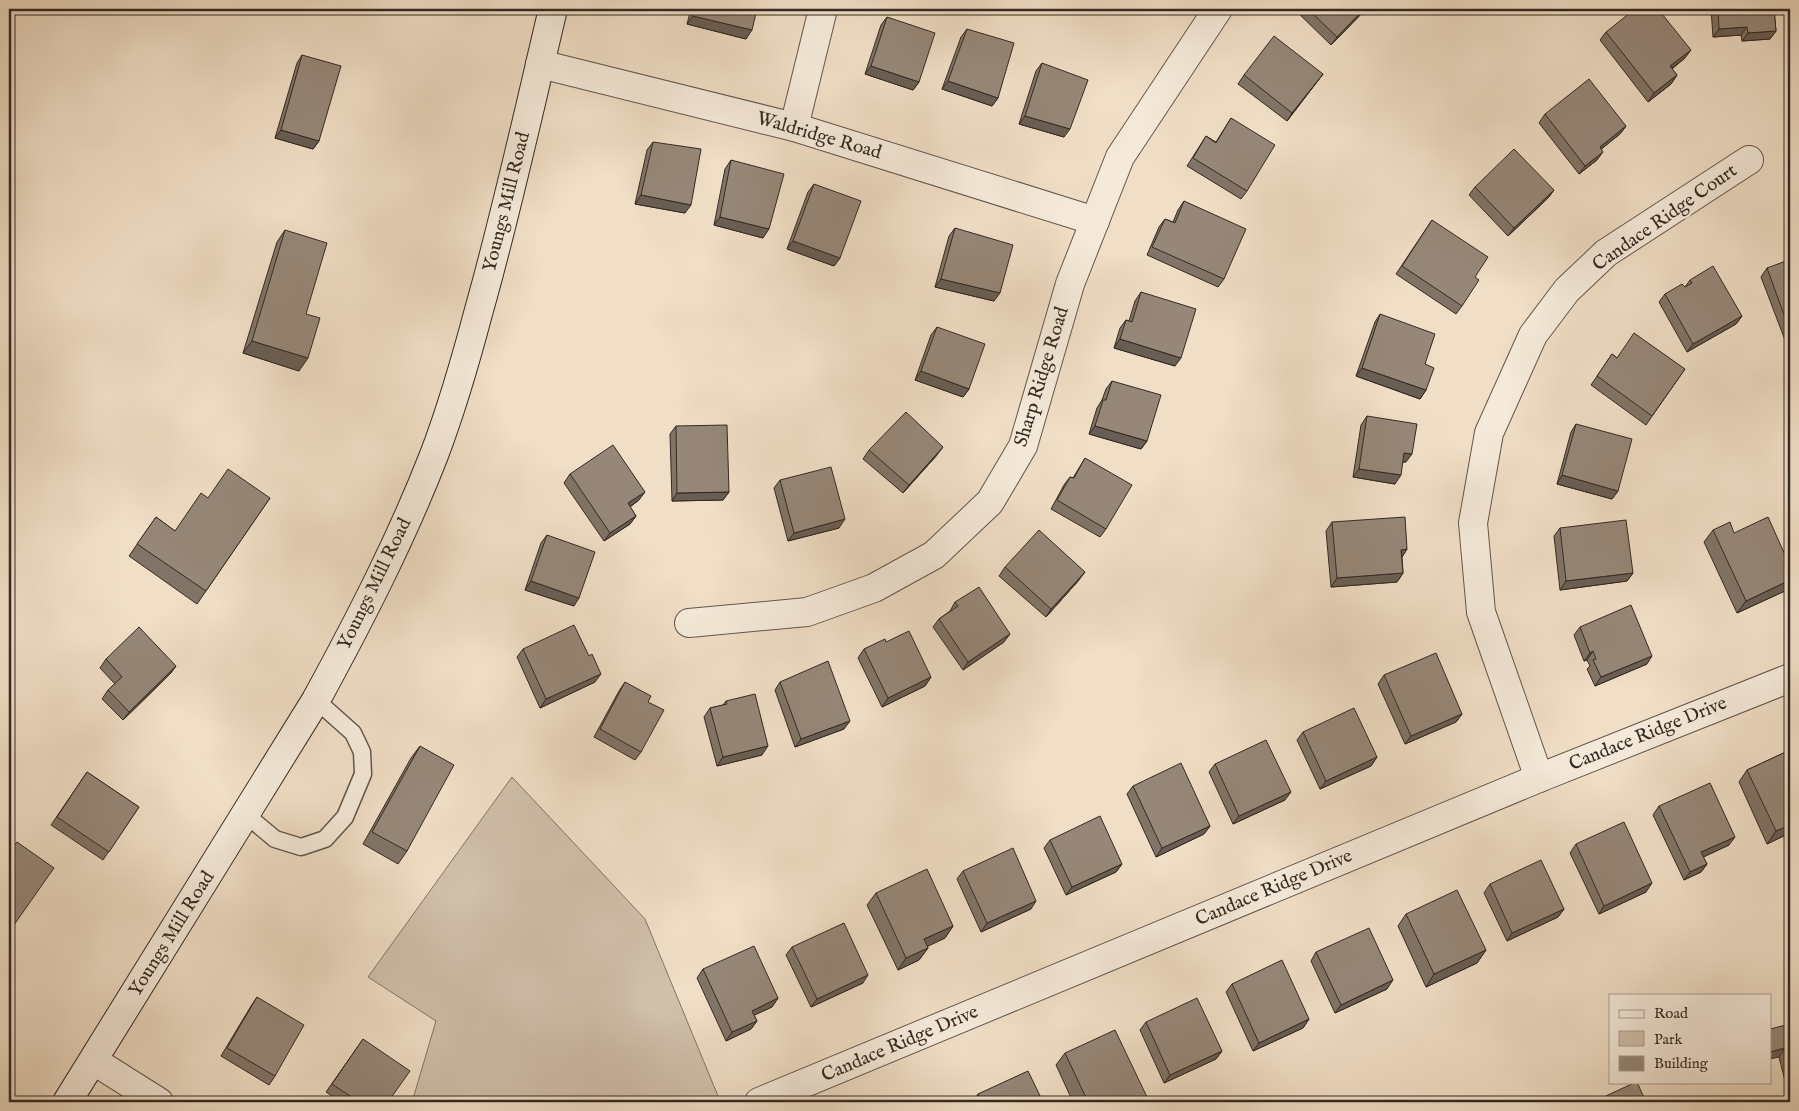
<svg xmlns="http://www.w3.org/2000/svg" width="1799" height="1111" viewBox="0 0 1799 1111" font-family="'IM FELL English',serif">
<style>
.green{fill:#d0bfaa;stroke:#827466}
.lines{fill:none;stroke-linecap:round;stroke-linejoin:round}
.lane-casing{stroke:#63564c;stroke-width:19}
.street-casing{stroke:#63564c;stroke-width:30}
.secondary-casing{stroke:#342923;stroke-width:30}
.lane{stroke:#f5eada;stroke-width:16}
.street{stroke:#f5eada;stroke-width:28}
.secondary{stroke:#f5eada;stroke-width:28}
.wall{fill:#817467;stroke:#342923}
.shaded-wall{fill:#695e54;stroke:#342923}
.building{fill:#968778;stroke:#342923}
.labels{text-anchor:middle;dominant-baseline:central;stroke-width:5;stroke-linejoin:round;paint-order:stroke}
.street-label{font-size:19px;fill:#342923;stroke:#f5eada}
</style>
<rect width="100%" height="100%" fill="#f0dec6"/>
<filter id="stains"><feTurbulence type="fractalNoise" baseFrequency=".004" numOctaves="4"/><feColorMatrix values="0 0 0 0 .2 0 0 0 0 .09 0 0 0 0 .02 0 0 0 .5 -.17"/></filter>
<radialGradient id="worn" r=".72"><stop offset=".6" stop-color="#630" stop-opacity="0"/><stop offset="1" stop-color="#630" stop-opacity=".3"/></radialGradient>
<path class="green" d="M512,777L645,919L718,1096L703,1102H412L436,1021L368,977Z"/>
<g class="lines">
<defs>
<path id="lane" d="M245,814L275,839L301,847L325,839L345,817L363,774L362,752L353,733L316,700"/>
<g id="street">
<path d="M540,64L794,127L1095,221"/>
<path d="M794,127L823,9"/>
<path d="M689,623L807,612L874,588L934,555L990,502L1023,446L1070,284L1120,157L1218,9"/>
<path d="M1539,778L1481,612L1473,523L1489,433L1533,335L1567,290L1606,253L1749,160"/>
<path d="M94,1061L159,1102"/>
<path d="M759,1102L1539,778L1790,678"/>
</g>
<path id="secondary" d="M67,1102L316,700C359,621 401,540 434,455C452,408 466,359 479,310C507,211 529,110 553,9"/>
</defs>
<use href="#lane" class="lane-casing"/>
<use href="#street" class="street-casing"/>
<use href="#secondary" class="secondary-casing"/>
<use href="#lane" class="lane"/>
<use href="#street" class="street"/>
<use href="#secondary" class="secondary"/>
</g>
<g class="wall">
<path d="M691,9H757L746,39L687,24Z"/>
<path d="M1295,9H1366L1331,45L1295,10Z"/>
<path d="M1711,9H1774L1776,31L1770,39L1742,41L1741,35L1713,37Z"/>
<path d="M887,17L919,82L913,90L865,74L881,25Z"/>
<path d="M967,29L998,98L992,106L942,89L961,37Z"/>
<path d="M1606,32L1685,58L1672,69L1677,75L1671,84L1648,102L1600,40Z"/>
<path d="M302,55L319,141L313,149L275,138L297,63Z"/>
<path d="M1042,63L1064,137L1019,124L1036,71Z"/>
<path d="M1323,74L1287,121L1238,84L1244,75Z"/>
<path d="M1545,114L1626,126L1620,134L1601,149L1597,160L1579,174L1539,123Z"/>
<path d="M1231,118L1247,191L1241,199L1187,166L1206,136L1216,142Z"/>
<path d="M653,142L685,213L635,204L647,150Z"/>
<path d="M731,160L763,238L714,225L725,169Z"/>
<path d="M814,184L840,258L834,266L787,249L808,192Z"/>
<path d="M1475,187L1554,190L1548,198L1508,236L1469,195Z"/>
<path d="M1184,201L1224,279L1218,287L1147,255L1159,227L1165,219L1173,222L1178,210Z"/>
<path d="M1432,220L1475,277L1462,306L1456,314L1396,274Z"/>
<path d="M955,228L994,301L935,287L949,236Z"/>
<path d="M285,230L306,314L299,371L243,353L277,242Z"/>
<path d="M1790,265V338L1785,340L1761,277L1767,268Z"/>
<path d="M1690,280L1742,316L1736,324L1687,352L1659,302L1665,294L1685,287Z"/>
<path d="M1141,292L1175,366L1114,348L1120,328L1126,320L1129,321L1135,301Z"/>
<path d="M1380,314L1425,364L1426,390L1420,399L1356,376L1375,322Z"/>
<path d="M937,327L969,389L963,397L915,380L931,335Z"/>
<path d="M1612,354L1617,358L1685,369L1646,425L1591,385Z"/>
<path d="M1112,381L1147,441L1141,449L1089,434L1097,408L1102,400L1106,389Z"/>
<path d="M1367,416L1406,462H1403L1395,484L1353,477L1361,425Z"/>
<path d="M1576,424L1618,491L1612,499L1557,484L1571,432Z"/>
<path d="M676,426L729,492L723,500L672,501L670,434Z"/>
<path d="M869,450L937,455L903,493L863,459Z"/>
<path d="M1085,458L1106,529L1100,537L1051,509L1064,485L1070,477L1073,478Z"/>
<path d="M570,474L639,500L630,507L636,516L630,524L604,541L564,483Z"/>
<path d="M780,480L839,528L788,541L774,488Z"/>
<path d="M208,498H270L197,604L129,556L156,517L175,531Z"/>
<path d="M1332,522L1407,549L1402,557L1403,573L1397,582L1331,587L1326,531Z"/>
<path d="M1560,528L1633,573L1627,581L1560,590L1554,536Z"/>
<path d="M1713,530L1734,533L1790,566V585L1787,590L1737,613L1704,542Z"/>
<path d="M547,535L574,606L525,590L541,543Z"/>
<path d="M1005,567L1079,580L1046,617L999,576Z"/>
<path d="M955,602L1004,642L963,670L933,627L939,619L950,611Z"/>
<path d="M1580,627L1647,664L1595,686L1587,669L1590,666L1587,660L1584,661L1574,635Z"/>
<path d="M886,642L931,677L925,686L882,707L858,658L864,649Z"/>
<path d="M523,649L595,682L540,708L517,657Z"/>
<path d="M106,659L176,666L170,674L123,720L102,699L108,690L115,684L100,668Z"/>
<path d="M1384,675L1462,714L1456,722L1405,744L1378,684Z"/>
<path d="M625,682L648,702L641,752L635,760L594,737L619,691Z"/>
<path d="M780,682L844,729L795,747L775,690Z"/>
<path d="M726,701L762,755L717,766L704,717L710,708L723,705Z"/>
<path d="M1303,732L1377,757L1371,766L1320,789L1297,740Z"/>
<path d="M420,746L407,851L398,864L363,844L411,758Z"/>
<path d="M1790,750V833L1767,844L1739,782L1747,770Z"/>
<path d="M1215,764L1285,800L1233,824L1209,772Z"/>
<path d="M87,772L139,807L103,860L51,825Z"/>
<path d="M1133,786L1210,826L1204,834L1156,857L1127,794Z"/>
<path d="M1659,806L1729,845L1703,857L1707,864L1701,872L1684,880L1653,815Z"/>
<path d="M1050,840L1122,864L1116,872L1066,895L1044,848Z"/>
<path d="M1576,844L1646,892L1599,914L1570,853Z"/>
<path d="M963,871L1031,909L981,932L957,879Z"/>
<path d="M1490,884L1564,909L1558,917L1507,941L1484,893Z"/>
<path d="M876,893L953,926L945,938L927,946L928,948L919,960L898,970L867,905Z"/>
<path d="M1406,914L1486,950L1477,963L1426,987L1398,926Z"/>
<path d="M792,947L863,983L811,1007L786,955Z"/>
<path d="M1316,952L1387,989L1335,1013L1311,961Z"/>
<path d="M703,969L778,998L772,1007L754,1015L757,1021L751,1029L726,1041L697,978Z"/>
<path d="M1232,984L1309,1019L1303,1028L1253,1051L1226,992Z"/>
<path d="M257,997L275,1076L269,1085L221,1056L251,1006Z"/>
<path d="M1146,1022L1222,1051L1216,1059L1164,1083L1140,1030Z"/>
<path d="M1790,1024V1101L1779,1057Z"/>
<path d="M363,1039L388,1102H341L326,1092Z"/>
<path d="M1065,1053L1135,1102H1073L1056,1065Z"/>
<path d="M978,1094L1043,1102H972Z"/>
</g>
<g class="shaded-wall">
<path d="M1364,9H1366L1331,45L1337,37Z"/>
<path d="M693,16L752,30L746,39L687,24Z"/>
<path d="M1747,27L1741,35L1713,37L1719,29Z"/>
<path d="M1776,31L1770,39L1742,41L1748,33Z"/>
<path d="M1691,50L1685,58L1664,74L1670,66Z"/>
<path d="M871,66L919,82L913,90L865,74Z"/>
<path d="M1323,74L1317,82L1287,121L1292,113Z"/>
<path d="M1677,75L1671,84L1648,102L1654,93Z"/>
<path d="M948,81L998,98L992,106L942,89Z"/>
<path d="M1025,116L1070,129L1064,137L1019,124Z"/>
<path d="M1626,126L1620,134L1594,155L1600,147Z"/>
<path d="M281,130L319,141L313,149L275,138Z"/>
<path d="M1603,152L1597,160L1579,174L1585,166Z"/>
<path d="M1554,190L1548,198L1508,236L1514,228Z"/>
<path d="M641,195L691,205L685,213L635,204Z"/>
<path d="M720,217L769,229L763,238L714,225Z"/>
<path d="M793,241L840,258L834,266L787,249Z"/>
<path d="M941,279L1000,293L994,301L935,287Z"/>
<path d="M1742,316L1736,324L1687,352L1693,344Z"/>
<path d="M1790,332V338L1785,340Z"/>
<path d="M1120,339L1181,358L1175,366L1114,348Z"/>
<path d="M252,341L308,358L299,371L243,353Z"/>
<path d="M1362,368L1426,390L1420,399L1356,376Z"/>
<path d="M921,371L969,389L963,397L915,380Z"/>
<path d="M1095,426L1147,441L1141,449L1089,434Z"/>
<path d="M943,447L937,455L903,493L909,485Z"/>
<path d="M1404,453L1412,454L1406,462L1399,461Z"/>
<path d="M1359,469L1401,475L1395,484L1353,477Z"/>
<path d="M1562,475L1618,491L1612,499L1557,484Z"/>
<path d="M645,492L639,500L622,512L628,503Z"/>
<path d="M729,492L723,500L672,501L677,493Z"/>
<path d="M636,516L630,524L604,541L610,533Z"/>
<path d="M845,519L839,528L788,541L794,533Z"/>
<path d="M1407,549L1402,557L1401,550Z"/>
<path d="M1085,572L1079,580L1046,617L1051,609Z"/>
<path d="M1403,573L1397,582L1331,587L1337,578Z"/>
<path d="M1633,573L1627,581L1560,590L1566,581Z"/>
<path d="M1790,580V585L1787,590L1737,613L1746,601Z"/>
<path d="M531,581L579,598L574,606L525,590Z"/>
<path d="M1010,634L1004,642L963,670L968,662Z"/>
<path d="M1593,651L1587,660L1584,661L1590,653Z"/>
<path d="M1652,656L1647,664L1595,686L1601,677Z"/>
<path d="M176,666L170,674L123,720L129,712Z"/>
<path d="M601,674L595,682L540,708L546,699Z"/>
<path d="M931,677L925,686L882,707L888,698Z"/>
<path d="M1462,714L1456,722L1405,744L1411,736Z"/>
<path d="M850,721L844,729L795,747L801,739Z"/>
<path d="M768,746L762,755L717,766L723,757Z"/>
<path d="M1377,757L1371,766L1320,789L1326,781Z"/>
<path d="M1291,792L1285,800L1233,824L1239,816Z"/>
<path d="M1790,825V833L1767,844L1776,831Z"/>
<path d="M1210,826L1204,834L1156,857L1162,848Z"/>
<path d="M1735,837L1729,845L1695,861L1701,852Z"/>
<path d="M1122,864L1116,872L1066,895L1072,887Z"/>
<path d="M1707,864L1701,872L1684,880L1690,872Z"/>
<path d="M1652,883L1646,892L1599,914L1604,906Z"/>
<path d="M1036,901L1031,909L981,932L987,923Z"/>
<path d="M1564,909L1558,917L1507,941L1512,933Z"/>
<path d="M953,926L945,938L916,952L924,939Z"/>
<path d="M928,948L919,960L898,970L906,958Z"/>
<path d="M1486,950L1477,963L1426,987L1434,974Z"/>
<path d="M868,975L863,983L811,1007L817,999Z"/>
<path d="M1393,980L1387,989L1335,1013L1341,1005Z"/>
<path d="M778,998L772,1007L746,1019L752,1011Z"/>
<path d="M1309,1019L1303,1028L1253,1051L1259,1043Z"/>
<path d="M757,1021L751,1029L726,1041L732,1032Z"/>
<path d="M1785,1048L1779,1057L1770,1059V1052Z"/>
<path d="M1222,1051L1216,1059L1164,1083L1170,1075Z"/>
<path d="M1147,1097L1143,1102H1135Z"/>
</g>
<g class="building">
<path d="M695,9H757L752,30L693,16Z"/>
<path d="M1308,9H1364L1337,37Z"/>
<path d="M1635,9H1658L1691,50L1670,66L1677,75L1654,93L1606,32Z"/>
<path d="M1718,9H1774L1776,31L1748,33L1747,27L1719,29Z"/>
<path d="M887,17L935,33L919,82L871,66Z"/>
<path d="M967,29L1014,43L998,98L948,81Z"/>
<path d="M1274,36L1323,74L1292,113L1244,75Z"/>
<path d="M302,55L341,66L319,141L281,130Z"/>
<path d="M1042,63L1088,80L1070,129L1025,116Z"/>
<path d="M1589,79L1626,126L1600,147L1603,152L1585,166L1545,114Z"/>
<path d="M1231,118L1275,145L1247,191L1193,158L1206,136L1216,143Z"/>
<path d="M653,142L701,149L691,205L641,195Z"/>
<path d="M1514,149L1554,190L1514,228L1475,187Z"/>
<path d="M731,160L784,174L769,229L720,217Z"/>
<path d="M814,184L861,201L840,258L793,241Z"/>
<path d="M1184,201L1246,229L1224,279L1152,247L1165,219L1175,223Z"/>
<path d="M1432,220L1488,257L1475,277L1479,280L1462,306L1402,266Z"/>
<path d="M955,228L1013,245L1000,293L941,279Z"/>
<path d="M285,230L327,243L306,314L320,318L308,358L252,341Z"/>
<path d="M1786,261L1788,266L1790,265V331L1767,268Z"/>
<path d="M1713,266L1742,316L1693,344L1665,294L1682,284L1685,287L1692,283L1690,280Z"/>
<path d="M1141,292L1196,309L1181,358L1120,339L1126,320L1132,322Z"/>
<path d="M1380,314L1435,334L1425,364L1434,368L1426,390L1362,368Z"/>
<path d="M937,327L985,344L969,389L921,371Z"/>
<path d="M1634,333L1685,369L1652,416L1597,376L1612,354L1617,358Z"/>
<path d="M1112,381L1161,395L1147,441L1095,426L1103,400H1106Z"/>
<path d="M906,412L943,447L909,485L869,450Z"/>
<path d="M1367,416L1417,424L1412,454L1404,453L1401,475L1359,469Z"/>
<path d="M1576,424L1632,439L1618,491L1562,475Z"/>
<path d="M727,425L729,492L677,493L676,426Z"/>
<path d="M613,445L645,492L628,503L636,516L610,533L570,474Z"/>
<path d="M1085,458L1132,485L1106,529L1057,500L1070,477L1074,478Z"/>
<path d="M831,467L845,519L794,533L780,480Z"/>
<path d="M228,469L270,498L206,591L137,544L156,517L175,531L201,493L208,498Z"/>
<path d="M1405,517L1407,549L1401,550L1403,573L1337,578L1332,522Z"/>
<path d="M1768,517L1790,566V580L1746,601L1713,530L1730,522L1734,533Z"/>
<path d="M1626,520L1633,573L1566,581L1560,528Z"/>
<path d="M1039,530L1085,572L1051,609L1005,567Z"/>
<path d="M547,535L595,552L579,598L531,581Z"/>
<path d="M979,587L1010,634L968,662L939,619L958,606L955,602Z"/>
<path d="M1631,605L1652,656L1601,677L1593,660L1596,659L1593,651L1590,653L1580,627Z"/>
<path d="M574,625L589,656L592,654L601,674L546,699L523,649Z"/>
<path d="M139,627L176,666L129,712L108,690L122,677L106,659Z"/>
<path d="M909,631L931,677L888,698L864,649L885,639L886,642Z"/>
<path d="M1436,653L1462,714L1411,736L1384,675Z"/>
<path d="M828,661L850,721L801,739L780,682Z"/>
<path d="M625,682L651,696L648,702L664,710L641,752L600,729Z"/>
<path d="M755,694L768,746L723,757L710,708L727,704L726,701Z"/>
<path d="M1354,708L1377,757L1326,781L1303,732Z"/>
<path d="M1266,740L1291,792L1239,816L1215,764Z"/>
<path d="M420,746L454,765L407,851L372,832Z"/>
<path d="M1790,750V825L1776,831L1747,770Z"/>
<path d="M1181,763L1210,826L1162,848L1133,786Z"/>
<path d="M87,772L139,807L109,852L57,817Z"/>
<path d="M1710,783L1735,837L1701,852L1707,864L1690,872L1659,806Z"/>
<path d="M1100,816L1122,864L1072,887L1050,840Z"/>
<path d="M1624,822L1652,883L1604,906L1576,844Z"/>
<path d="M17,842L54,868L9,932V853Z"/>
<path d="M1013,848L1036,901L987,923L963,871Z"/>
<path d="M1541,860L1564,909L1512,933L1490,884Z"/>
<path d="M927,869L953,926L924,939L928,948L906,958L876,893Z"/>
<path d="M1457,890L1486,950L1434,974L1406,914Z"/>
<path d="M844,923L868,975L817,999L792,947Z"/>
<path d="M1369,928L1393,980L1341,1005L1316,952Z"/>
<path d="M754,946L778,998L752,1011L757,1021L732,1032L703,969Z"/>
<path d="M1282,960L1309,1019L1259,1043L1232,984Z"/>
<path d="M257,997L304,1025L275,1076L227,1048Z"/>
<path d="M1197,998L1222,1051L1170,1075L1146,1022Z"/>
<path d="M1790,1024V1070L1785,1048L1770,1052V1029Z"/>
<path d="M1115,1030L1147,1097L1135,1102H1088L1065,1053Z"/>
<path d="M363,1039L410,1071L388,1102H359L332,1084Z"/>
<path d="M1028,1071L1043,1102H982L978,1094Z"/>
<path d="M1636,1082H1637L1646,1102H1593Z"/>
</g>
<g class="labels">
<g class="street-label">
<text transform="translate(819 136) rotate(16)">Waldridge Road</text>
<text transform="translate(507 202) rotate(-76)">Youngs Mill Road</text>
<text transform="translate(1665 218) rotate(-35)">Candace Ridge Court</text>
<text transform="translate(1042 377) rotate(-73)">Sharp Ridge Road</text>
<text transform="translate(375 584) rotate(-64)">Youngs Mill Road</text>
<text transform="translate(1648 734) rotate(-22)">Candace Ridge Drive</text>
<text transform="translate(1274 888) rotate(-23)">Candace Ridge Drive</text>
<text transform="translate(172 934) rotate(-58)">Youngs Mill Road</text>
<text transform="translate(900 1044) rotate(-23)">Candace Ridge Drive</text>
</g>
</g>
<rect width="1799" height="1111" fill="none" stroke="#f0dec6" stroke-width="30"/>
<rect x="10" y="10" width="1779" height="1091" fill="none" stroke="#342923" stroke-width="2.5"/>
<rect x="15" y="15" width="1769" height="1081" fill="none" stroke="#342923"/>
<rect x="1609" y="994" width="162" height="90" fill="#f5eada" stroke="#a89d91"/>
<rect x="1619" y="1010" width="25" height="8" fill="#f5eada" stroke="#a89d91"/>
<text x="1654" y="1018" font-size="15" fill="#342923">Road</text>
<rect x="1619" y="1031" width="25" height="15" fill="#d0bfaa" stroke="#a89d91"/>
<text x="1654" y="1044" font-size="15" fill="#342923">Park</text>
<rect x="1619" y="1056" width="25" height="15" fill="#968778" stroke="#a89d91"/>
<text x="1654" y="1068" font-size="15" fill="#342923">Building</text>
<rect width="100%" height="100%" filter="url(#stains)"/>
<rect width="100%" height="100%" fill="url(#worn)"/>
</svg>
